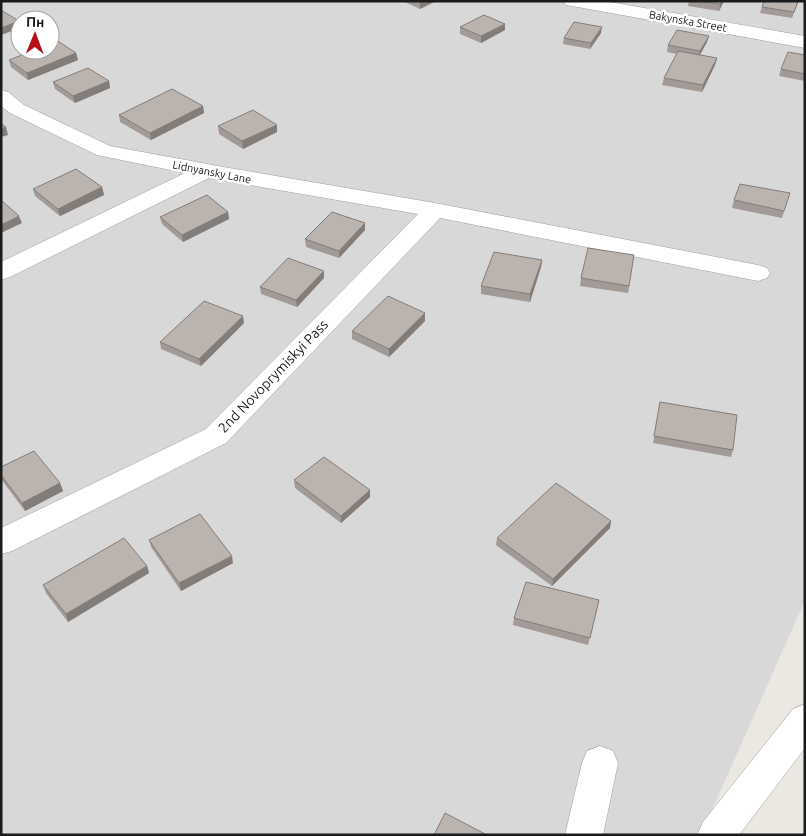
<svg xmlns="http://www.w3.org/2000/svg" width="806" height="836" viewBox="0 0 806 836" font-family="Ubuntu,sans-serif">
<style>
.residential{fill:#d9d8d8;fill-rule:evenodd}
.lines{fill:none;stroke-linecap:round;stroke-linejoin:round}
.street-casing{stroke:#9f9f9f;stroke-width:1}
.street{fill:#fff;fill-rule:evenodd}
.wall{fill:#a19a96}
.shaded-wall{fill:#837d7a}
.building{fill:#bbb3ae;stroke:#837d7a}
.labels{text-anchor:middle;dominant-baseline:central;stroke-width:5;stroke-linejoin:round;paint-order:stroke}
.far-street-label{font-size:11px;fill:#1b1b1b;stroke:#fff}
.street-label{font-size:14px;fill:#1b1b1b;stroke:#fff}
</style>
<rect width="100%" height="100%" fill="#ebe8e1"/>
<path class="residential" d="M1,1H805V600L701,835H1ZM20,20H50V50H20Z"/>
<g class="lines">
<defs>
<g id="street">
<path d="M563,1H604L805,36V48L572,6L566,5Z"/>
<path d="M1,90L8,92L24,105L110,146L223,167L435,203L758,265L767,268L770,273L767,278L758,281L440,218L226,443L12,551L1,554V528L206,429L418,214L209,178L10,277L1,280V262L185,173L97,155L10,113L1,106Z"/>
<path d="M805,704V748L739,835H697L703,822L793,709Z"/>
<path d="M600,746L613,751L618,763L603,835H565L582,763L587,751Z"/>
</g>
</defs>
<use href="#street" class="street-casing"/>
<use href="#street" class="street"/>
</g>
<g class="wall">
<path d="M403,1H436L420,9Z"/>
<path d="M689,1H724L719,11L688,6Z"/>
<path d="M799,1L792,18L760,13L762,7Z"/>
<path d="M460,27L505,30L481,43L460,34Z"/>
<path d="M601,33L590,49L563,44L564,38Z"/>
<path d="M707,42L700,55L717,58L715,65L702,92L662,85L664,78L677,54L667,52L668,45Z"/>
<path d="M76,53L78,60L28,80L11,67L9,60Z"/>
<path d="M805,55V81L779,76L781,69Z"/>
<path d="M109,81L110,88L75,103L55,89L53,82Z"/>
<path d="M203,106L204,113L151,140L120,122L119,115Z"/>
<path d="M277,125V132L243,149L219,134L218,126Z"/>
<path d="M102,187L104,195L60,216L35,196L33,189Z"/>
<path d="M790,193L782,218L732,208L734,200Z"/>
<path d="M228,212L229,219L183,242L162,224L160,217Z"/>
<path d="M365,230L339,258L306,247L305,239Z"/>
<path d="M634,255L628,293L580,286L581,278Z"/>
<path d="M542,260L541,267L530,302L481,294V286Z"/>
<path d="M324,271V278L297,307L261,294L260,287Z"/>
<path d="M425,313V321L389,357L352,339V331Z"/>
<path d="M244,323L201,366L161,349L160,342Z"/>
<path d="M660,402L733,450L731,457L653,443Z"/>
<path d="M1,467L60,483L63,491L25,511L1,479Z"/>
<path d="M294,480L370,497L341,523L295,488Z"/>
<path d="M611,521L610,528L552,586L496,545L497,538Z"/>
<path d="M149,540L233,563L181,591L151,547Z"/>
<path d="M147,566L149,573L68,622L46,593L43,585Z"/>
<path d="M599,600L588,645L513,625L514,618Z"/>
</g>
<g class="shaded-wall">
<path d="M423,1H436L420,9V2Z"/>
<path d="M722,1H724L719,11L720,4Z"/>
<path d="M19,21L20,28L1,35V28Z"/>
<path d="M505,24V30L481,43V36Z"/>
<path d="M602,27L601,33L590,49L591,43Z"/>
<path d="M709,36L707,42L698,58L700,51Z"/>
<path d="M76,53L78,60L28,80L27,73Z"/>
<path d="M717,58L715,65L702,92L703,85Z"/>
<path d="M109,81L110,88L75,103L73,96Z"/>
<path d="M203,106L204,113L151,140L150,133Z"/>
<path d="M277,125V132L243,149L242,141Z"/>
<path d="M6,127L8,135L1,137V129Z"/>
<path d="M102,187L104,195L60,216L58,209Z"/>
<path d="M228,212L229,219L183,242L182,235Z"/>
<path d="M19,216L22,223L1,233V225Z"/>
<path d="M365,223V230L339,258V251Z"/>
<path d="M542,260L541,267L530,302V294Z"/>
<path d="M324,271V278L297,307L296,300Z"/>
<path d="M425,313V321L389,357V349Z"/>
<path d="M243,316L244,323L201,366L199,359Z"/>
<path d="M60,483L63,491L25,511L22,503Z"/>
<path d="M370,490V497L341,523V516Z"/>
<path d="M611,521L610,528L552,586L553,579Z"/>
<path d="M232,556L233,563L181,591L179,583Z"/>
<path d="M147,566L149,573L68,622L66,614Z"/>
</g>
<g class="building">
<path d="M700,1H722L720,4Z"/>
<path d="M764,1H798L794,12L762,7Z"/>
<path d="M1,10L19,21L1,28Z"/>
<path d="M484,15L505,24L481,36L460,27Z"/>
<path d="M574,22L602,27L591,43L564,38Z"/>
<path d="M677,30L709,36L700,51L668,45Z"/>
<path d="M58,41L76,53L27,73L9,60L35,50H50V44Z"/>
<path d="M678,51L717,58L703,85L664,78Z"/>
<path d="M788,52L805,55V74L781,69Z"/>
<path d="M88,68L109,81L73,96L53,82Z"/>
<path d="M172,89L203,106L150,133L119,115Z"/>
<path d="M253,110L277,125L242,141L218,126Z"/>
<path d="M1,124L6,127L1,129Z"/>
<path d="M76,169L102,187L58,209L33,189Z"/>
<path d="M740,184L790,193L784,211L734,200Z"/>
<path d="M207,195L228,212L182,235L160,217Z"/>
<path d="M2,201L19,216L1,225V202Z"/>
<path d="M332,212L365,223L339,251L305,239Z"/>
<path d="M588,248L634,255L629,286L581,278Z"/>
<path d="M494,252L542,260L530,294L481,286Z"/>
<path d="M288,258L324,271L296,300L260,287Z"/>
<path d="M388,296L425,313L389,349L352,331Z"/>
<path d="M204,301L243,316L199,359L160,342Z"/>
<path d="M660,402L737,415L733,450L654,436Z"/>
<path d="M34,451L60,483L22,503L1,475V467Z"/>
<path d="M324,457L370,490L341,516L294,480Z"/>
<path d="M556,483L611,521L553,579L497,538Z"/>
<path d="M200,514L232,556L179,583L149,540Z"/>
<path d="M124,538L147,566L66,614L43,585Z"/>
<path d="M526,582L599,600L590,638L514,618Z"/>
<path d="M445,813L487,835H434Z"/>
</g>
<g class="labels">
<g class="far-street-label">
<text transform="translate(688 21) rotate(10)">Bakynska Street</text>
<text transform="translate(212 172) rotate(11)">Lidnyansky Lane</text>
</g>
<g class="street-label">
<text transform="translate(273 376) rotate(-46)">2nd Novoprymiskyi Pass</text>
</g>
</g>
<rect width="806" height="836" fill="none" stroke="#1b1b1b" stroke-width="5"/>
<g transform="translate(35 35) rotate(1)"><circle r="24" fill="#ffffff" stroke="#a4a4a4"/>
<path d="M0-4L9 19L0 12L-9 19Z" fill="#b51116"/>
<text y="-8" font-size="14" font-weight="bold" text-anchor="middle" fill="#1b1b1b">Пн</text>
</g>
</svg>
